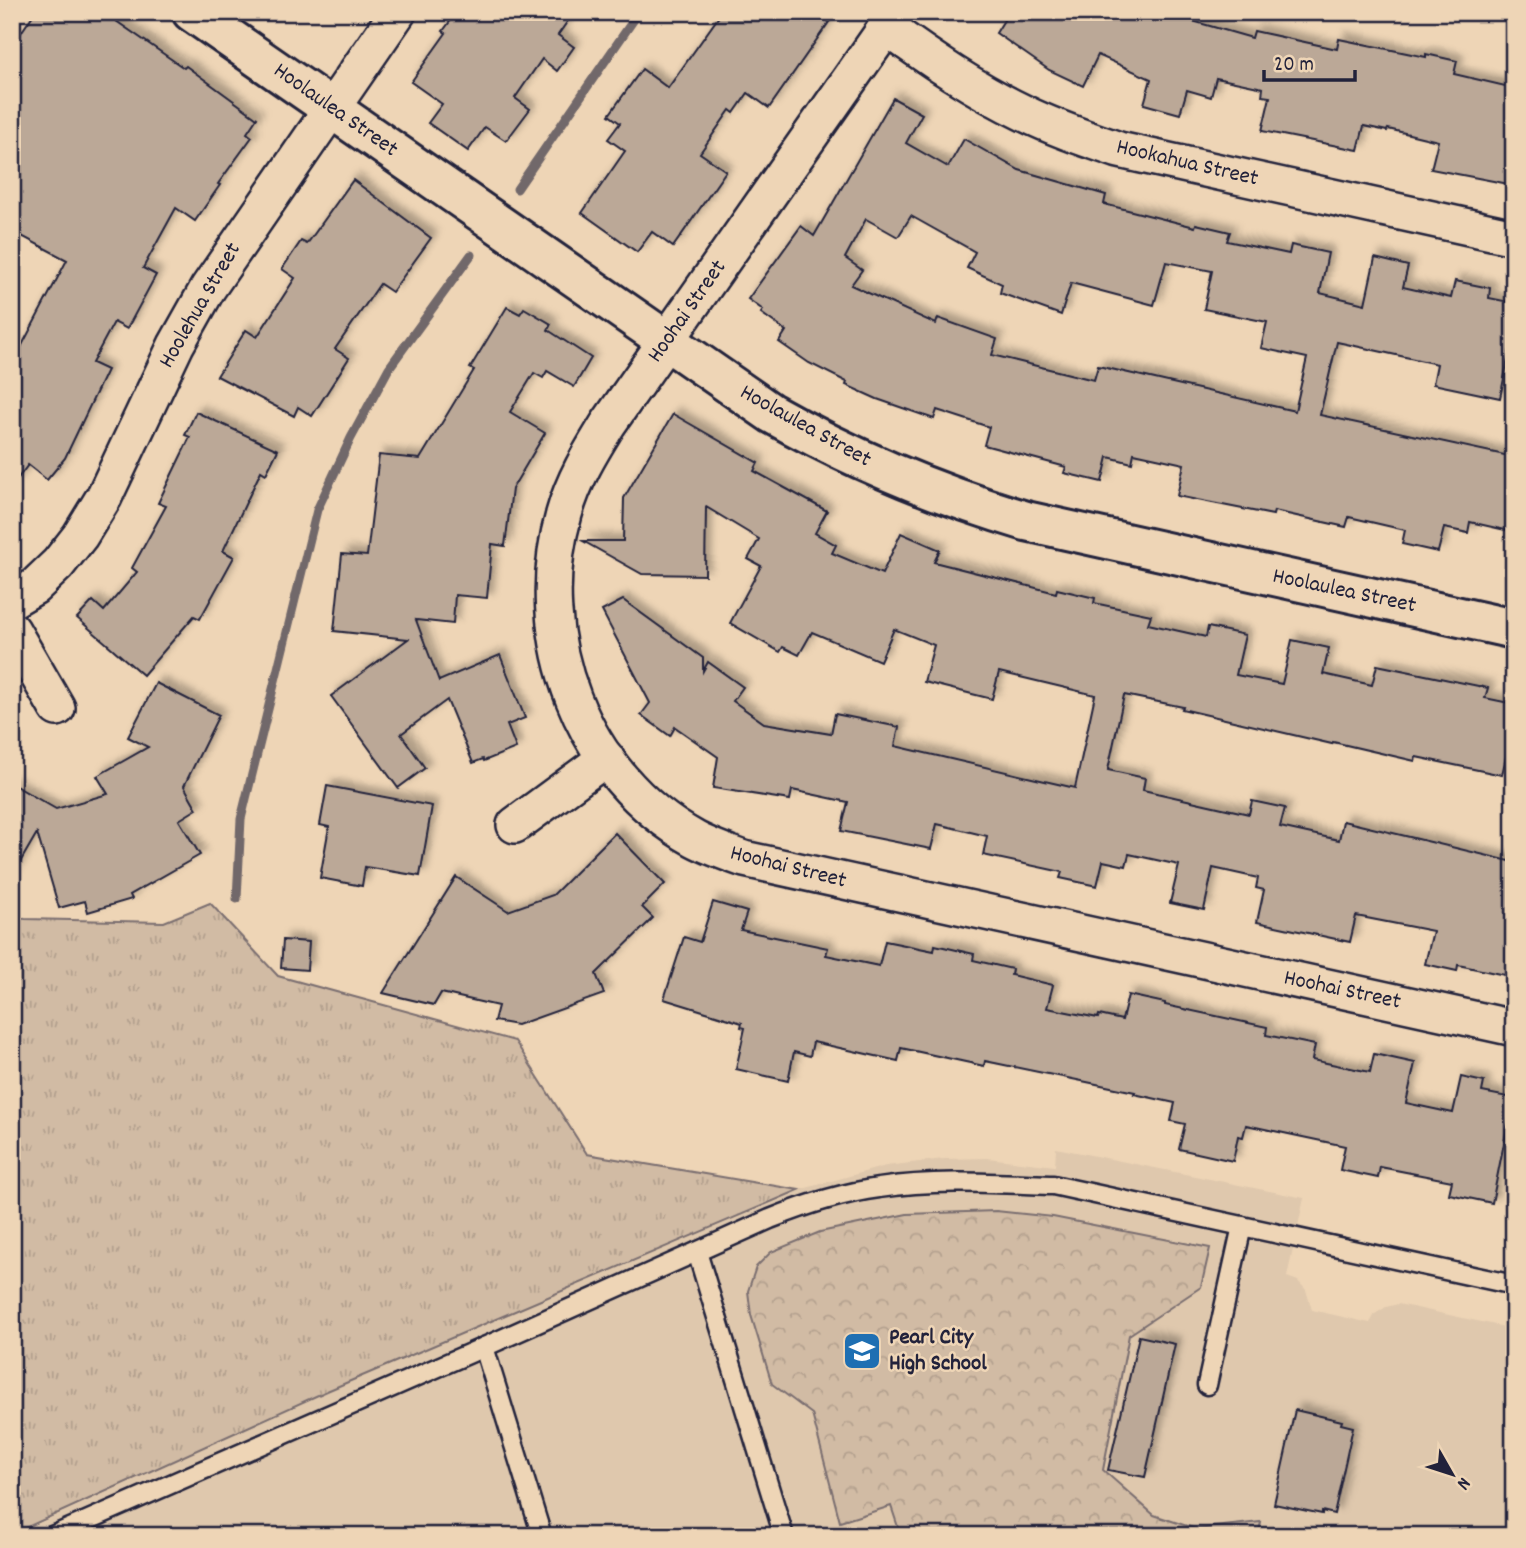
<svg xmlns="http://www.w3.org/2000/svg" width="1526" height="1548" viewBox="0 0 1526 1548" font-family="Dekko,sans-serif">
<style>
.built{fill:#dfc8ad}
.grass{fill:url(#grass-tufts);stroke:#7a6e70;stroke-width:2}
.forest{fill:url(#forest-crowns);stroke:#7a6e70;stroke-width:2}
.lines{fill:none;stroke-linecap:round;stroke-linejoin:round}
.stream{stroke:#71676a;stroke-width:9}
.building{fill:#bba897;stroke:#22223b;stroke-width:2;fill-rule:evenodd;filter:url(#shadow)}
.lane-casing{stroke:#22223b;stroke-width:23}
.street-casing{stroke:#22223b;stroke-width:40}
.secondary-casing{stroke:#22223b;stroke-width:44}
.lane{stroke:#eed5b6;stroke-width:18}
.street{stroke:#eed5b6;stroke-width:35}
.secondary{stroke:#eed5b6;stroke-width:38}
.labels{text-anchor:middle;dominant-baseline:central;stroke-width:5;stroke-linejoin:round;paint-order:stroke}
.street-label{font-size:23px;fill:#22223b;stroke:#eed5b6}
.poi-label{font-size:23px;font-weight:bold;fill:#22223b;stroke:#eed5b6;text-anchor:start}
</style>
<defs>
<pattern id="grass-tufts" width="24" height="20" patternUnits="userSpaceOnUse" patternTransform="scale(1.75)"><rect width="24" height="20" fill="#d1bba4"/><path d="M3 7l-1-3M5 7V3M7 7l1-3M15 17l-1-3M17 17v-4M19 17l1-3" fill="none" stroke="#b3a08e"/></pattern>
<pattern id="forest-crowns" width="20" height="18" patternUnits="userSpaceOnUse" patternTransform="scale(1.75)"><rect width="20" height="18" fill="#d1bba4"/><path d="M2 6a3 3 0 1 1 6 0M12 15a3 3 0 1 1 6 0" fill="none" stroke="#b3a08e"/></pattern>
<filter id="shadow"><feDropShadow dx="6" dy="-6" stdDeviation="3.5" flood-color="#0004"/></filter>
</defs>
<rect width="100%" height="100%" fill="#eed5b6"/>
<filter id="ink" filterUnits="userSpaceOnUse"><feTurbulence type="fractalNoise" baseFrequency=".0143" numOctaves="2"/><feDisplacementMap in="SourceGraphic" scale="14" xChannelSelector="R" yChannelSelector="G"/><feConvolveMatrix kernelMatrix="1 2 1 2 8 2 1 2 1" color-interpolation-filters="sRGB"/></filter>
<g filter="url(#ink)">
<path class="built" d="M1056,1148L1304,1198L1287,1277L1298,1281L1306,1290L1312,1310L1370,1323L1375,1314L1386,1307L1398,1304L1514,1329V1536H12L327,1391L799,1190L886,1166L944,1159L987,1158L1055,1166Z"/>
<path class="grass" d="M210,903L278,976L515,1041L587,1154L799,1190L327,1391L12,1534V916L25,919L164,922Z"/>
<path class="forest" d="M996,1211L1053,1217L1210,1248L1201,1287L1129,1335L1103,1470L1154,1515L1196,1529L1261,1522L1258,1536H901L891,1506L840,1522L812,1414L772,1384L751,1315L748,1291L756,1267L771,1252L820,1232L907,1214Z"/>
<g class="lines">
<g class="stream">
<path d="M517,189L639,12"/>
<path d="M237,899L241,819L317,510L351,438L389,368L471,255"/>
</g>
</g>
<g class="building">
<path d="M35,12H103L184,68L186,66L257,118L247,133L252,137L218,184L220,185L195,221L176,208L143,268L156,275L127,329L114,322L92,363L107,370L65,458L47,480L28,465L12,486V348L19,351L67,260L12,231V46Z"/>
<path d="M457,12H574L558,35L574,47L557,71L542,59L515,98L530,109L506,141L485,127L468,151L428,123L442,104L411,82L446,33L443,31Z"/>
<path d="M722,12H836L769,108L748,93L734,113L730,110L700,153L726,171L673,247L652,232L637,252L582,213L625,151L608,139L620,123L609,115L642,69L668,88Z"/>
<path d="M1009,12H1161L1252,38L1254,31L1337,49L1339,39L1426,57V54L1457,61L1454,74L1514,88V185L1431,169L1438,141L1388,129L1387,131L1364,126L1358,150L1262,131L1270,97L1262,96L1263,88L1216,78L1211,97L1187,90L1180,114L1144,104L1151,79L1098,55L1083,86L1049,70L996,33Z"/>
<path d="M893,98L922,114L906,143L948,167L964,139L1019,170L1106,195L1104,204L1195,227L1196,224L1230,232L1227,241L1289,254L1291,245L1328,253L1320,293L1365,304L1375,258L1408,266L1403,287L1451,298L1455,281L1490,288L1489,298L1514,303V330L1500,398L1433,384L1437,364L1337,342L1320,415L1514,457V532L1470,522L1468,533L1444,528L1438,552L1402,544L1405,530L1349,517L1346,527L1274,511L1273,515L1177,496L1184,464L1134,453L1132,463L1108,457L1102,482L1064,473L1066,467L984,445L989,427L937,410L934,419L877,399L846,385L847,382L809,363L779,342L786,331L761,313L763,310L748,299L801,226L814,236ZM911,216L975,252L967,268L1002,284L1000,293L1061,315L1071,283L1154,305L1166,262L1212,271L1204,309L1267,322L1261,348L1307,358L1295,411L1098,366L1094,380L992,355L997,339L938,318L936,324L851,285L862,270L845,258L866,219L898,237Z"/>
<path d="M353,180L431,238L392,292L380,284L335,349L349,358L312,416L298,407L294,416L217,376L246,330L257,337L295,278L282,269L301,241L307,244Z"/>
<path d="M507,307L520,314L524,308L551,324L548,330L591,358L574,387L547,371L543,378L534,373L510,412L545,433L512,489L505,546L492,544L487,598L455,595L453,624L416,620L439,681L500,655L525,718L507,725L516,748L484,761L483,759L473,763L447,700L401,734L425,768L398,788L331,696L408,639L334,631L342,554L367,556L379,455L420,459L474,370L470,368Z"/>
<path d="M196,412L278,450L266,474L261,471L223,551L234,557L200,619L194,616L143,675L77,618L93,601L104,611L137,572L132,568L166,506L158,503L190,437L185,435Z"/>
<path d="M673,414L758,463L754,471L827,511L815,533L836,545L832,553L882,574L901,533L940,550L934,562L1056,593L1057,589L1095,598L1094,603L1151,615L1148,624L1206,637L1208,627L1245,635L1236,675L1282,684L1292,640L1329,648L1323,674L1372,685L1377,665L1488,688L1485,698L1514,704V720L1502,775L1416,757L1415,761L1333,742L1332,744L1182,709L1183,707L1124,695L1108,770L1145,778L1143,790L1249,814L1252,801L1285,808L1280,827L1339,840L1343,821L1514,862V977L1458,965L1457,971L1425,964L1433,931L1356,916L1350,942L1257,922L1264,890L1256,888L1258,878L1213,868L1204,910L1170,903L1179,865L1129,854L1126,866L1103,861L1097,886L1060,878L1062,872L983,855L987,836L937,824L931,849L841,831L848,802L792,790L790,800L713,788L718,757L675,727L670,736L641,715L650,703L602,611L623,600L703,658V671L708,662L743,687L733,701L764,723L831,734L835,714L899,727L895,746L1075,788L1095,695L999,672L992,699L924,682L934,645L894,629L880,661L812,632L799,655L783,647L780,652L730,623L761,566L748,559L759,539L706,507L705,575L642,574L583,541H623L624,498Z"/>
<path d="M156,683L219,715L184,786L197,809L179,820L200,855L130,895L132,899L88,912L85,901L59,908L37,833L12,876V784L56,809L108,794L97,776L148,747L128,737Z"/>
<path d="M327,786L432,806L420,876L365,867L362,886L320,878L329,827L320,825Z"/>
<path d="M615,833L665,884L642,907L653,918L596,974L604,994L517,1025L494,1021L498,1006L441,993L434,1005L383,993L456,877L508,911L553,895Z"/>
<path d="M713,902L747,912L741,930L828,948L826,955L879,966L885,941L934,951L935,945L974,954L973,960L1012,969L1011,975L1053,985L1047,1008L1098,1018L1099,1015L1122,1020L1128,995L1165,1003V1005L1267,1027L1266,1035L1315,1045L1312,1060L1370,1072L1374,1054L1415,1063L1406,1103L1453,1113L1461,1077L1484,1082L1482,1092L1513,1098L1492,1203L1449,1194L1452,1181L1380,1167L1378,1178L1340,1170L1345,1146L1246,1125L1243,1137L1238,1136L1233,1161L1179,1149L1185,1124L1171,1121L1175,1103L1134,1094L1135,1092L985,1061L984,1066L901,1048L898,1061L813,1042L810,1056L794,1052L788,1081L736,1069L745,1028L741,1027L742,1023L664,999L684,937L700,942Z"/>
<path d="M283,940L309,942L307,970L281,968Z"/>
<path d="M1139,1336L1175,1344L1145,1477L1108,1470Z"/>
<path d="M1295,1410L1342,1421L1341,1424L1353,1427L1334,1514L1322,1511V1514L1274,1504Z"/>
</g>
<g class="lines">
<defs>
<g id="lane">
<path d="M697,1252L784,1536"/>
<path d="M484,1347L542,1536"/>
<path d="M1207,1385L1242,1226"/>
<path d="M52,1536L484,1347L770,1219C805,1205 841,1193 879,1188C936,1179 996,1183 1053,1185L1514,1285"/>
</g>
<g id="street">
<path d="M897,12L608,424C590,453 573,481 564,514C529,637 581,776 695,839C710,847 727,853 744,859L1514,1028"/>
<path d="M886,27C930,59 974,89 1024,113C1054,128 1087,139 1119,150L1514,237"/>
<path d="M12,600L34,587L58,564L80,536L104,497L176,345L208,288L398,12"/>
<path d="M12,630L57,708"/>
<path d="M515,825L606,758"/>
</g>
<path id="secondary" d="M192,12L771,413C852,459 936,494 1026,521L1514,629"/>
</defs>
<use href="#lane" class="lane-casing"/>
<use href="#street" class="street-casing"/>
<use href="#secondary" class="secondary-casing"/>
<use href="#lane" class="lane"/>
<use href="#street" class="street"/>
<use href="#secondary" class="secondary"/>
</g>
</g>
<defs>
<symbol id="school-square" viewBox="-11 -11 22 22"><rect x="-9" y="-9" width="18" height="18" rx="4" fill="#1f6fb2" stroke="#eed5b6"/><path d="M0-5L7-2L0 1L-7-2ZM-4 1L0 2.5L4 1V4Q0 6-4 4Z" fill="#fff"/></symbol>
</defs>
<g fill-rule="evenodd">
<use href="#school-square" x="840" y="1329" width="44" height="44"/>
</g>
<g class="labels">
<g class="street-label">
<text transform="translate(335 111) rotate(35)">Hoolaulea Street</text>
<text transform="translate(1187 164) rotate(13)">Hookahua Street</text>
<text transform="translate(201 306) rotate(-60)">Hoolehua Street</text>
<text transform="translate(688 312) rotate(-55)">Hoohai Street</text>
<text transform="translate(805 427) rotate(29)">Hoolaulea Street</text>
<text transform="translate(1344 592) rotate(12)">Hoolaulea Street</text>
<text transform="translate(788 868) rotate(14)">Hoohai Street</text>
<text transform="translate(1342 991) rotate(12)">Hoohai Street</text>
</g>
<g class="poi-label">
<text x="889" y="1338">Pearl City<tspan x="889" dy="26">High School</tspan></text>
</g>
</g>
<rect width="1526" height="1548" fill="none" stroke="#eed5b6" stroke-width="42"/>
<rect x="21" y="21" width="1484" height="1506" fill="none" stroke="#22223b" stroke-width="2.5" filter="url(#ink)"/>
<g transform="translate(1452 1474) rotate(129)" stroke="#eed5b6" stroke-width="5" paint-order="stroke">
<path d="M0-5L12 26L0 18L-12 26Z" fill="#22223b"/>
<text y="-10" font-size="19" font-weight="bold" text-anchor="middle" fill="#22223b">N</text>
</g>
<path d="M1264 70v10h91v-10" fill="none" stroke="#22223b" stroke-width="3.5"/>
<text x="1274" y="70" font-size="21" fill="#22223b" stroke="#eed5b6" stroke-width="5" paint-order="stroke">20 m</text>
</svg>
